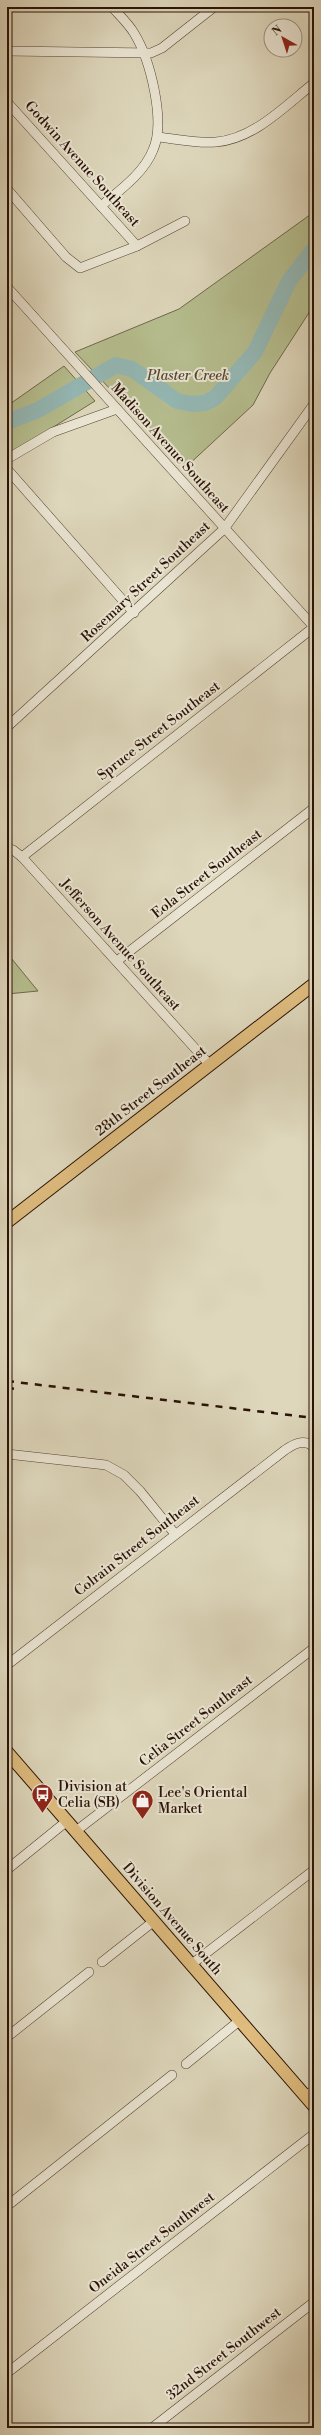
<svg xmlns="http://www.w3.org/2000/svg" width="321" height="2435" viewBox="0 0 321 2435" font-family="'Libre Bodoni',serif">
<style>
.green{fill:#b5bd8e;stroke:#6f684a}
.lines{fill:none;stroke-linecap:round;stroke-linejoin:round}
.river{stroke:#94b8b5;stroke-width:16}
.minor-casing{stroke:#564334;stroke-width:10}
.major-casing{stroke:#291206;stroke-width:14}
.minor{stroke:#eae5d3;stroke-width:9}
.major{stroke:#dfbc7e;stroke-width:12}
.rail{stroke:#291206;stroke-width:2.5;stroke-dasharray:7 7;stroke-linecap:butt}
.labels{text-anchor:middle;dominant-baseline:central;stroke-width:4;stroke-linejoin:round;paint-order:stroke}
.street-label{font-size:14px;fill:#291206;stroke:#eae5d3}
.park-label{font-size:14px;font-style:italic;fill:#53452f;stroke:#eae5d3}
.poi-label{font-size:14px;fill:#291206;stroke:#eae5d3;text-anchor:start}
</style>
<rect width="100%" height="100%" fill="#ded7bc"/>
<filter id="stains"><feTurbulence type="fractalNoise" baseFrequency=".005" numOctaves="4"/><feColorMatrix values="0 0 0 0 .2 0 0 0 0 .09 0 0 0 0 .02 0 0 0 .5 -.17"/></filter>
<radialGradient id="worn" r=".72"><stop offset=".6" stop-color="#630" stop-opacity="0"/><stop offset="1" stop-color="#630" stop-opacity=".3"/></radialGradient>
<g class="green">
<path d="M314,212V305L270,373L253,405L185,468L75,352L179,309Z"/>
<path d="M64,366L95,401L7,456V406Z"/>
<path d="M7,953L38,991L7,994Z"/>
</g>
<g class="lines">
<path class="river" d="M7,422L38,410L116,365L132,369L177,401L192,404L205,403L215,398L255,352L289,281L314,249"/>
<defs>
<g id="minor">
<path d="M7,51L151,53L162,48L214,7"/>
<path d="M7,102L137,246"/>
<path d="M158,137C177,139 197,144 216,142C254,139 285,106 314,83"/>
<path d="M7,189L66,257L80,268L137,246L185,221"/>
<path d="M101,206C120,190 144,173 153,150C166,121 150,59 134,33C128,23 119,15 112,7"/>
<path d="M7,287L314,627"/>
<path d="M7,459L53,432L117,409"/>
<path d="M7,469L134,613"/>
<path d="M7,727L224,529L314,404"/>
<path d="M7,848L13,850L22,857L210,1065"/>
<path d="M22,857L314,627"/>
<path d="M117,961L314,808"/>
<path d="M7,1454L106,1465L124,1475L140,1491L175,1534"/>
<path d="M7,1665L285,1450C295,1443 304,1439 314,1447"/>
<path d="M76,1831L314,1648"/>
<path d="M9,1868L67,1821"/>
<path d="M102,1962L154,1921"/>
<path d="M192,1964L314,1870"/>
<path d="M7,2037L89,1972"/>
<path d="M186,2064L239,2021"/>
<path d="M305,2096L314,2091"/>
<path d="M7,2206L172,2075"/>
<path d="M7,2373L314,2134"/>
<path d="M152,2428L314,2302"/>
</g>
<g id="major">
<path d="M7,1222L314,984"/>
<path d="M7,1752L314,2106"/>
</g>
</defs>
<use href="#minor" class="minor-casing"/>
<use href="#major" class="major-casing"/>
<use href="#minor" class="minor"/>
<use href="#major" class="major"/>
<g class="rail">
<path d="M7,1381L314,1418"/>
<path d="M7,1388L16,1389"/>
</g>
</g>
<defs>
<symbol id="bus-pin" viewBox="-11 -11 22 30"><path d="M0 17L-7.5 6A9.5 9.5 0 1 1 7.5 6Z" fill="#8f2418" stroke="#eae5d3"/><path d="M-5-6H5V4H4V6H2V4H-2V6H-4V4H-5ZM-3.5-4V0h7V-4ZM-3.5 1.2v1.5H-2V1.2ZM2 1.2v1.5H3.5V1.2Z" fill="#fff"/></symbol>
<symbol id="shop-pin" viewBox="-11 -11 22 30"><path d="M0 17L-7.5 6A9.5 9.5 0 1 1 7.5 6Z" fill="#8f2418" stroke="#eae5d3"/><path d="M-5-2.5h2.3a2.7 3.5 0 0 1 5.4 0H5L5.5 6h-11ZM-1.5-2.5h3a1.5 2.3 0 0 0-3 0Z" fill="#fff"/></symbol>
</defs>
<g fill-rule="evenodd">
<use href="#bus-pin" x="30" y="1782" width="25" height="34"/>
<use href="#shop-pin" x="130" y="1788" width="25" height="34"/>
</g>
<g class="labels">
<g class="street-label">
<text transform="translate(82 164) rotate(48)">Godwin Avenue Southeast</text>
<text transform="translate(170 448) rotate(48)">Madison Avenue Southeast</text>
<text transform="translate(146 582) rotate(-43)">Rosemary Street Southeast</text>
<text transform="translate(159 731) rotate(-38)">Spruce Street Southeast</text>
<text transform="translate(207 874) rotate(-38)">Eola Street Southeast</text>
<text transform="translate(120 945) rotate(48)">Jefferson Avenue Southeast</text>
<text transform="translate(151 1091) rotate(-38)">28th Street Southeast</text>
<text transform="translate(137 1546) rotate(-38)">Colrain Street Southeast</text>
<text transform="translate(196 1721) rotate(-38)">Celia Street Southeast</text>
<text transform="translate(172 1919) rotate(49)">Division Avenue South</text>
<text transform="translate(152 2243) rotate(-38)">Oneida Street Southwest</text>
<text transform="translate(224 2354) rotate(-38)">32nd Street Southwest</text>
</g>
<g class="park-label">
<text x="188" y="376">Plaster Creek</text>
</g>
<g class="poi-label">
<text x="58" y="1787">Division at<tspan x="58" dy="16">Celia (SB)</tspan></text>
<text x="158" y="1793">Lee's Oriental<tspan x="158" dy="16">Market</tspan></text>
</g>
</g>
<rect width="321" height="2435" fill="none" stroke="#ded7bc" stroke-width="24"/>
<rect x="8" y="8" width="305" height="2419" fill="none" stroke="#291206" stroke-width="2"/>
<rect x="12" y="12" width="297" height="2411" fill="none" stroke="#291206"/>
<g transform="translate(283 38) rotate(321)"><circle r="19" fill="#eae5d3" stroke="#9d9181"/>
<path d="M0-3L7 15L0 10L-7 15Z" fill="#8f2418"/>
<text y="-6" font-size="11" font-weight="bold" text-anchor="middle" fill="#291206">N</text>
</g>
<rect width="100%" height="100%" filter="url(#stains)"/>
<rect width="100%" height="100%" fill="url(#worn)"/>
</svg>
